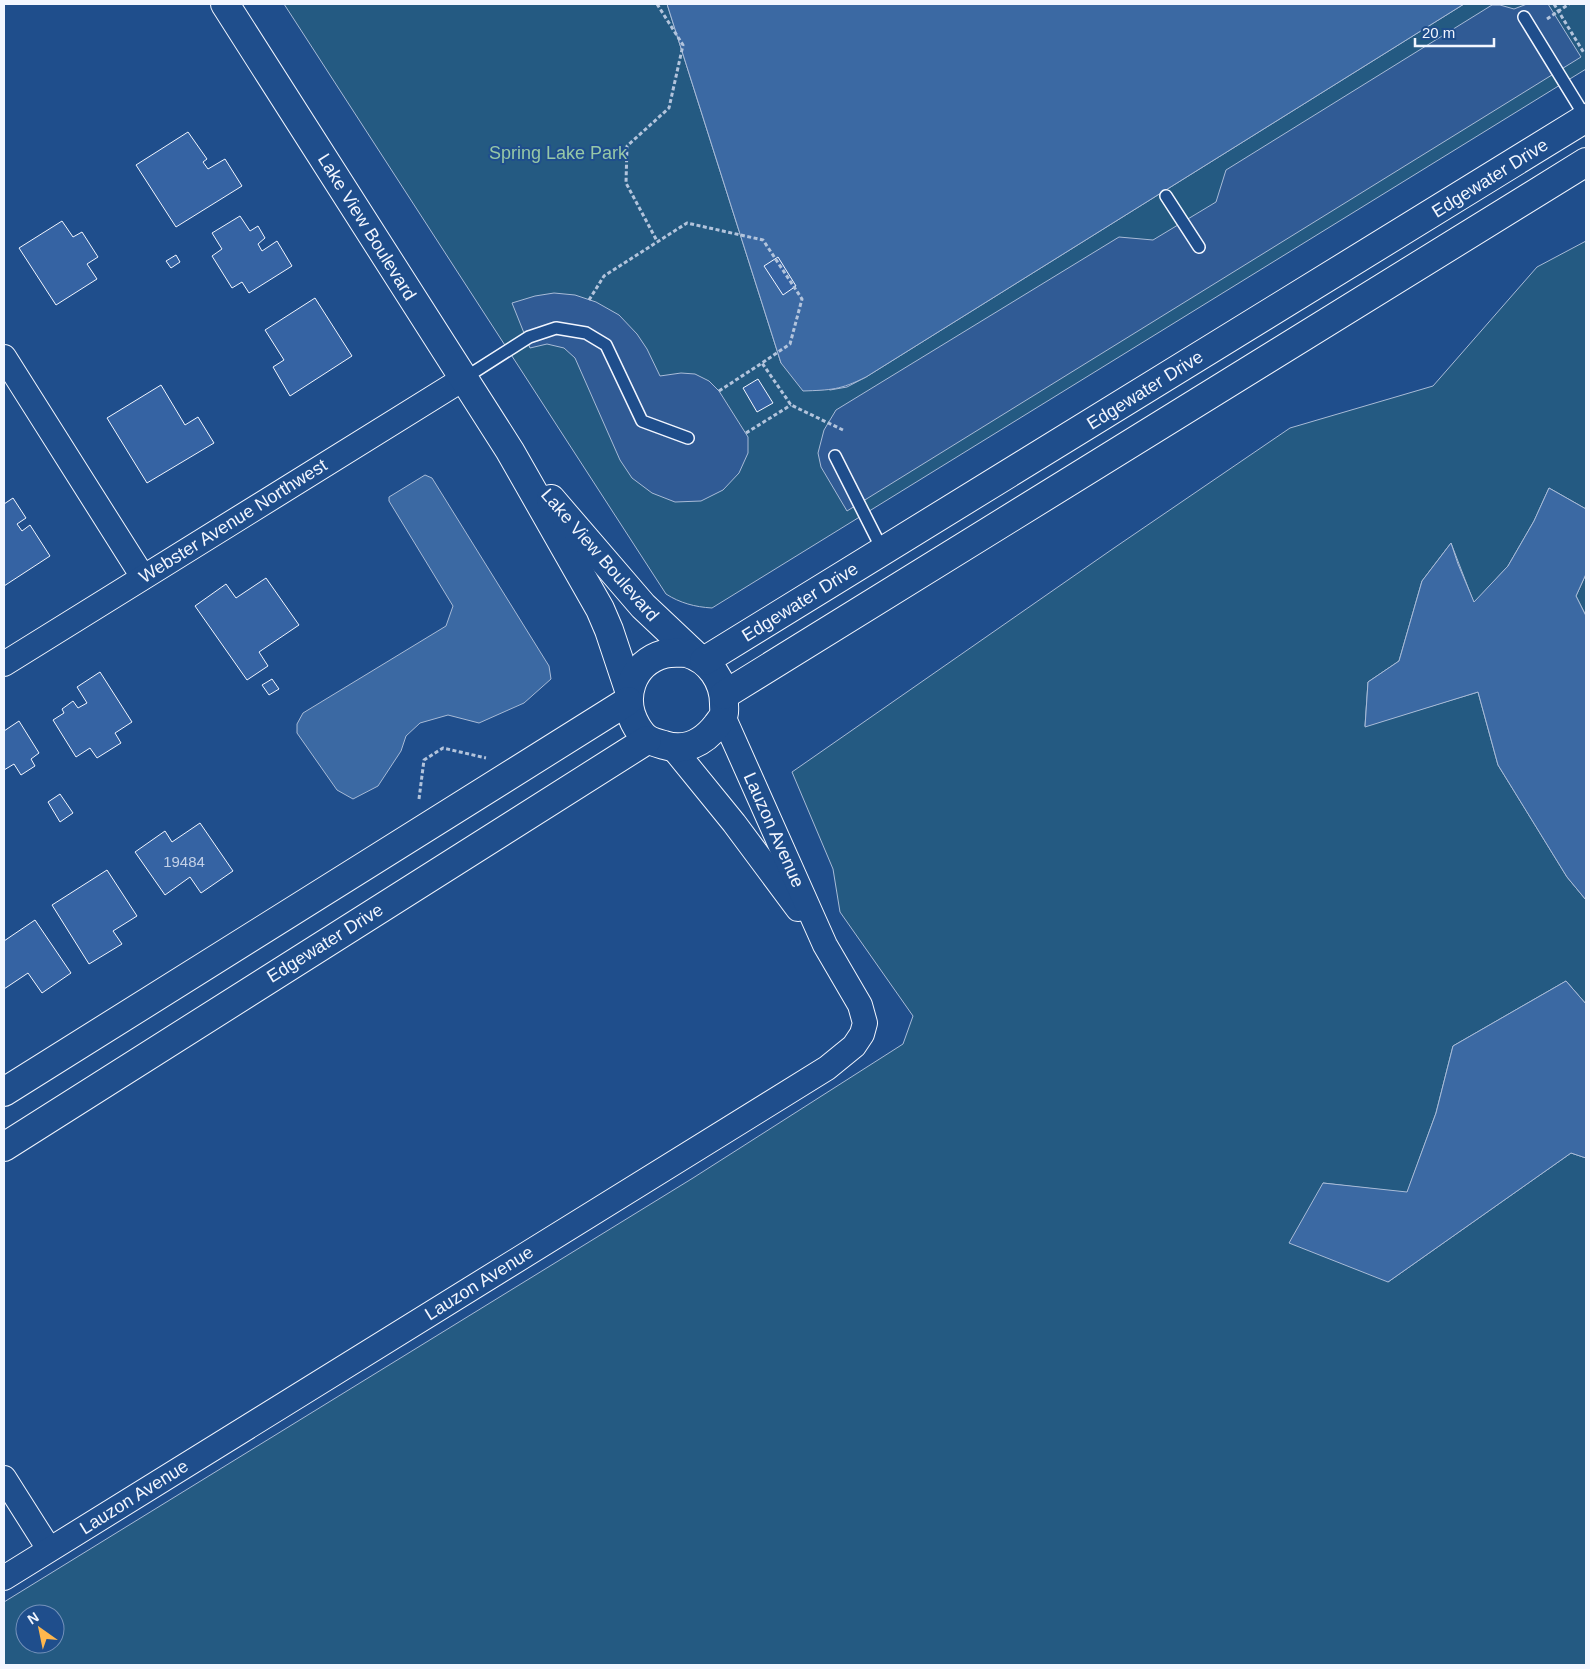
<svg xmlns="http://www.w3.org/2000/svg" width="1590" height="1669" viewBox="0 0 1590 1669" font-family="Helvetica,sans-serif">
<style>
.green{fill:#245a82;stroke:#a8bbd7;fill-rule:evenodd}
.parking{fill:#305b95;stroke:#a8bbd7}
.water{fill:#3b69a3;stroke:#a8bbd7}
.building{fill:#3563a3;stroke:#f2f6ff}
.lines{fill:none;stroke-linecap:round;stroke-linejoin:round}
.service-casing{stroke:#f2f6ff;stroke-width:14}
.minor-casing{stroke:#f2f6ff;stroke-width:26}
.tertiary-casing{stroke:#f2f6ff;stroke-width:30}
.path{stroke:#b3c4dc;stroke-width:3;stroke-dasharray:4 2.5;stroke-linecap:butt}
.service{stroke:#1f4e8c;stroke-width:11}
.minor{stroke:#1f4e8c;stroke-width:24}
.tertiary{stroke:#1f4e8c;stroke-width:28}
.labels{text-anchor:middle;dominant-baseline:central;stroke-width:4;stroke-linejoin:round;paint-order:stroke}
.number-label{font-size:15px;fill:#c3d1e8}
.park-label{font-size:18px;fill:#97c8a6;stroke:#1f4e8c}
.street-label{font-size:18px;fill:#f2f6ff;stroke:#1f4e8c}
</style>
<rect width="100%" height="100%" fill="#1f4e8c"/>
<g class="green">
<path d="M284,4H667L781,363L830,390L847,387L866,377L1464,4H1586V69L712,608C695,607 680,603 666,594Z"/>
<path d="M1586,241V509L1549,488L1534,521L1508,566L1474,603L1451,543L1422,581L1399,661L1368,682L1365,726L1478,692L1498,765L1567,877L1586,900V1004L1566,981L1453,1046L1436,1113L1407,1193L1323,1183L1388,1282L1571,1153L1586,1158V1665H4V1602L693,1178L903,1044L913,1016L840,912L833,869L792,772L1114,548L1290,428L1433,386L1537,267ZM25,1614H55V1644H25Z"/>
<path d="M1586,574V616L1576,596Z"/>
</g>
<g class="parking">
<path d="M1527,4H1548L1581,57L847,511L821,467L818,453L824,430L836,410L1119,237L1153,240L1216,202L1226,170L1492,5H1500L1514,9Z"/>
<path d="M554,293L575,295L596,302L619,315L637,334L647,349L660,376L681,373L695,374L709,381L719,391L748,437V453L739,473L723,490L701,501L675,502L652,493L632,478L620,460L575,358L564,348L547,344L530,348L512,303L535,296Z"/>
</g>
<g class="water">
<path d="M667,4H1464L866,377C840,390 831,390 803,391L781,363Z"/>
<path d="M425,475L432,478L549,666L551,679L524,703L479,723L448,715L420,723L406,736L401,751L378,786L353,799L337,790L297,733V724L303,713L446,626L453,606L389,501V497Z"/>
<path d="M1549,488L1586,509V574L1576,596L1586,616V900L1567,877L1498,765L1478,692L1365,727L1368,682L1399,661L1422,581L1451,543L1458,564L1474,602L1508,566L1534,521Z"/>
<path d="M1566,981L1586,1004V1158L1571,1153L1388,1282L1289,1243L1323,1183L1407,1192L1436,1113L1453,1046Z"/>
</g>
<g class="building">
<path d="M188,132L207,159L203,162L208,169L225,159L242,186L176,227L136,165Z"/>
<path d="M240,216L250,231L258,226L265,238L258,244L262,251L277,241L292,266L249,293L242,282L232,288L212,256L222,249L212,233Z"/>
<path d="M62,221L73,237L82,232L98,257L87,264L97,279L56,305L19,248Z"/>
<path d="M176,255L180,262L171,268L166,261Z"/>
<path d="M778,257L796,286L783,295L764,266Z"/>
<path d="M315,298L352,356L290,396L273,367L284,360L265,330Z"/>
<path d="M758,379L773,403L757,412L743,388Z"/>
<path d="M161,385L185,425L198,417L214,443L147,483L107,418Z"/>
<path d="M13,498L26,518L17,524L22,531L30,525L50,556L4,586V504Z"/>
<path d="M266,578L299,625L259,652L268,666L247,680L195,606L226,584L236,598Z"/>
<path d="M100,672L132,722L115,733L121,743L97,758L90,748L76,757L53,720L64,713L62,709L73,701L78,708L87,703L77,687Z"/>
<path d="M272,679L279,689L269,695L262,685Z"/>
<path d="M19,721L39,753L31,759L35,766L21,775L14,764L4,770V731Z"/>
<path d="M60,794L73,813L60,822L48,802Z"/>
<path d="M200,823L233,871L201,893L190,877L165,895L135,852L165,831L172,842Z"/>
<path d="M107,870L137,916L113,931L122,944L89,964L52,905Z"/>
<path d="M35,920L71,973L42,993L28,973L4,989V941Z"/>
</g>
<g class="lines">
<defs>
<g id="service">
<path d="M1524,17L1586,118"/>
<path d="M1166,196L1199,247"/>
<path d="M463,379L529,337L556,328L586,333L606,345L642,421L688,438"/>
<path d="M835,456L883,551"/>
</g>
<g id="minor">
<path d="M4,357L143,577"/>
<path d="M4,664L463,379"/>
<path d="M673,748L734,823L798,909"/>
<path d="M4,1478L49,1549"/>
<path d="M4,1578L827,1068L854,1046L862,1034L865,1023L860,1005L825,945L723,716"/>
</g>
<g id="tertiary">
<path d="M225,4L510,451L600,609L609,630L629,690"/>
<path d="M551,499L643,606L695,655"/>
<path d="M687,653C710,660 724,681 724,704C724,708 725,713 723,716C722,719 719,722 717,725C704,742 685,752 664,745C650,741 645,740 637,727C620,699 631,663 664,654C671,652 680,653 687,653Z"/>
<path d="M704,661L1586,118"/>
<path d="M724,695L1586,162"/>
<path d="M4,1092L628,701"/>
<path d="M4,1147L647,740"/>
</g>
</defs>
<use href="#service" class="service-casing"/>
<use href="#minor" class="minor-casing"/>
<use href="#tertiary" class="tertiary-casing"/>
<g class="path">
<path d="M657,4L683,45L669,108L627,146L626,183L657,241"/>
<path d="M1554,4L1584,53"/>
<path d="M1547,19L1569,4"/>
<path d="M589,300L604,276L687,223L763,240L802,299L790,344L762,363"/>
<path d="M719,391L762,363L791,405L843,430"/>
<path d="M746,433L791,405"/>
<path d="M419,799L424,760L443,748L486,758"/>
</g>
<use href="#service" class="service"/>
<use href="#minor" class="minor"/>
<use href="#tertiary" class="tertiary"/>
</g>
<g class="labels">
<g class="number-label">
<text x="184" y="861">19484</text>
</g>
<g class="park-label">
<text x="558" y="153">Spring Lake Park</text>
</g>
<g class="street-label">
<text transform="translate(1490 178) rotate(-32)">Edgewater Drive</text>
<text transform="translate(367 227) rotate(58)">Lake View Boulevard</text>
<text transform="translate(1145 390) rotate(-32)">Edgewater Drive</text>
<text transform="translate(233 521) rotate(-32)">Webster Avenue Northwest</text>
<text transform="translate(600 555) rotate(49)">Lake View Boulevard</text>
<text transform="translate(800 602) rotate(-32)">Edgewater Drive</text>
<text transform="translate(774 830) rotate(66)">Lauzon Avenue</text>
<text transform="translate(325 943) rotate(-32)">Edgewater Drive</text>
<text transform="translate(479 1283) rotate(-32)">Lauzon Avenue</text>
<text transform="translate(134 1497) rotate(-32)">Lauzon Avenue</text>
</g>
</g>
<rect width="1590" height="1669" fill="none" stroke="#f2f6ff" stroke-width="10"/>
<g transform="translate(40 1629) rotate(327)"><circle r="24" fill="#1f4e8c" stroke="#7391ba"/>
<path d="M0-4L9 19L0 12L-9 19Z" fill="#ffb74d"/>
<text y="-8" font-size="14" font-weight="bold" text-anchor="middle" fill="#f2f6ff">N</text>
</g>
<path d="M1415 38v8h79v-8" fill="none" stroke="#f2f6ff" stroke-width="2.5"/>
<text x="1422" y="38" font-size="15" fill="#f2f6ff" stroke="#1f4e8c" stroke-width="4" paint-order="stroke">20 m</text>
</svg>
